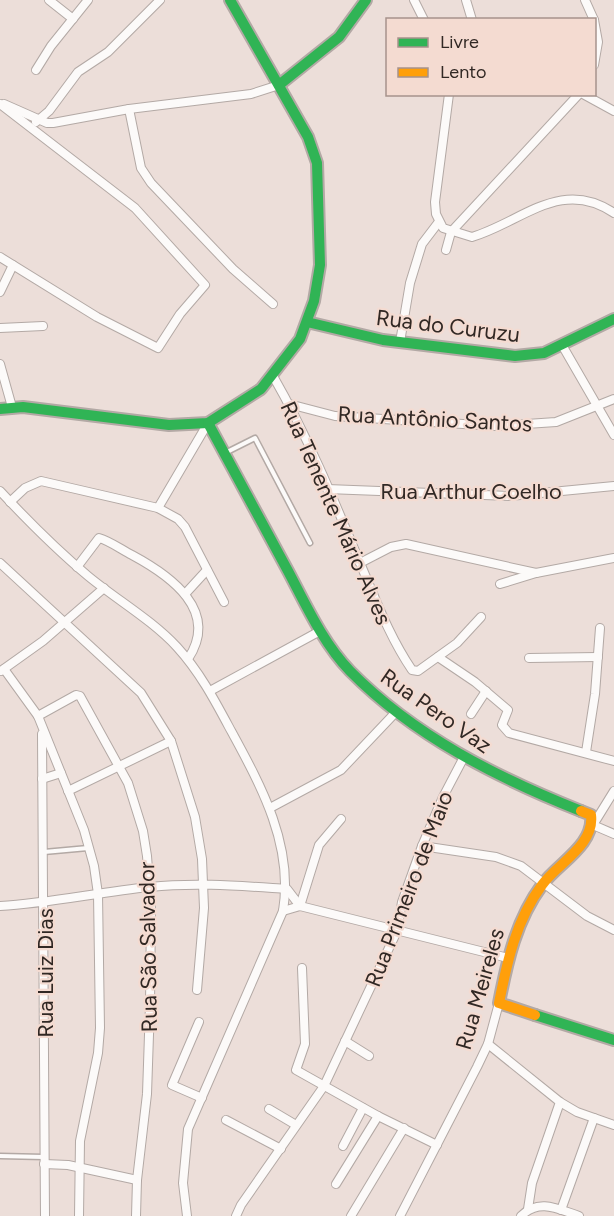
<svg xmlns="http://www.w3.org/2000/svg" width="614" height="1216" viewBox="0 0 614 1216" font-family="Figtree,sans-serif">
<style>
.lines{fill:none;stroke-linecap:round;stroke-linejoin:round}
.lane-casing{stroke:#b3a9a5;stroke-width:7}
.street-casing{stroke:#b3a9a5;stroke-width:10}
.fast-casing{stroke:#b3a9a5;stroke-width:14}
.slow-casing{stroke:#b3a9a5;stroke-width:14}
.lane{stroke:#fcfaf9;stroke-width:4}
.street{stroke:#fcfaf9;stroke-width:8}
.fast{stroke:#30b455;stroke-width:10}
.slow{stroke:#ff9f0a;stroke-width:10}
.labels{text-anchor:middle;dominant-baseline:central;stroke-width:4.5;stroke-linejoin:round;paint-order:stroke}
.street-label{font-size:22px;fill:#312824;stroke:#f4dbd1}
</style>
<rect width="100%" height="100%" fill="#ecded9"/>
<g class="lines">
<defs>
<g id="lane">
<path d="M225,453L255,438L310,543"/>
<path d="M44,852L88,848"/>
<path d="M0,1156L44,1157"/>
</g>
<g id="street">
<path d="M49,0L73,19"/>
<path d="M414,0L424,20"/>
<path d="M466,0L472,20"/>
<path d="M585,0L594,20"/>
<path d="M594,20L598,42L594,65"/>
<path d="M36,70L51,46L88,0"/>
<path d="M449,94L435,202L436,214L443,228L472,237C522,222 561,177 614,213"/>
<path d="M583,94L614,111"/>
<path d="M0,104L135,208L205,285L180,314L158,348L97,317L0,257"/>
<path d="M4,104L47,123H53L129,109L251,94L279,85"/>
<path d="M129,109L141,168L151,183L233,269L273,304"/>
<path d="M36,122L49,111L78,72L108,52L160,0"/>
<path d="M446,250L451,232L579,94"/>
<path d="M0,292L13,265"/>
<path d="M0,328L43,326"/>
<path d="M400,342L410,283L422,244L438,223"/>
<path d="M562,345L614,435"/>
<path d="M0,364L12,407"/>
<path d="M273,376C307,435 334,500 360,563C376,600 389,636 412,670L418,671L457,643L481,617"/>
<path d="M289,404L335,416L495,426L556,422L614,399"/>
<path d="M327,489L510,496L614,486"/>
<path d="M0,491C28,521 57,550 88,576C117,600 152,620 177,647C199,671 214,699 229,727C260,784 294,844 283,911L188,1129L183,1183L187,1216"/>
<path d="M10,502L25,488L41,481L158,508L178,519L185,527L224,602"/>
<path d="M158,508L208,423"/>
<path d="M0,563L141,693L171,741L195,817L202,859L204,908L197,990"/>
<path d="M360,563L391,547L406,544L536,573"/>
<path d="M77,567L99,538C110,541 122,550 132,555C171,576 220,611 188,659"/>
<path d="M500,584L536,573L614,558"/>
<path d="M185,594L207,570"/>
<path d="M438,657L475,682L508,710L502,725L509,733L614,761"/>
<path d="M529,658L598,657"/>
<path d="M4,669L38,716L84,830L94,866L98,894L100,1028L98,1053L80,1141L79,1216"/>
<path d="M1,671L43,641L104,588"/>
<path d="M210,691L320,631"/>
<path d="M471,714L486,691"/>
<path d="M38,716L76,695L80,696L128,783L143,831L147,856L151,909L150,1005L147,1094L137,1180L136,1216"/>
<path d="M42,734L45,1216"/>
<path d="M586,752L595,694L600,628"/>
<path d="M42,779L61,773"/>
<path d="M68,791L171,741"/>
<path d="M614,791L593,825L614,834"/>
<path d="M270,808L341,770L396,712"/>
<path d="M422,846L496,857L521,866L587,916L614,930"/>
<path d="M0,906C51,903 99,892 150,887C196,882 241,886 287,889L300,906"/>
<path d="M300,906L319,845L341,819"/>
<path d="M283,911L300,906L508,958"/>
<path d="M302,968L305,1044L296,1070L378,1116L437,1145"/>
<path d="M199,1022L172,1085L202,1098"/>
<path d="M345,1041L369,1056"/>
<path d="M488,1044L560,1102L577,1112L614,1125"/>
<path d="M269,1109L296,1125"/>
<path d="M226,1120L281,1149"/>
<path d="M343,1146L363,1108"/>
<path d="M44,1164L68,1165L137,1180"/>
<path d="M336,1184L378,1116"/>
<path d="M528,1209L532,1183L560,1102"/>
<path d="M561,1210L594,1118"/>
<path d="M236,1216L241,1205L324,1086L397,931L402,902L422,846L443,797L464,757"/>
<path d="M351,1216L404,1128"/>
<path d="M400,1216L477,1067L488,1044L499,1003"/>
<path d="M521,1216C539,1198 558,1209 579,1216"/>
</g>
<g id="fast">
<path d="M279,85L339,37L366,0"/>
<path d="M307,322L383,340L515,356L544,353L614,319"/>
<path d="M0,409L23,407L169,425L208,423L261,389L300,339L314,301L320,265L317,163L308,137L230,0"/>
<path d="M208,423C235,472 261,522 288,571C306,605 323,643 350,671C414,736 498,778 581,811"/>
<path d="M535,1015L614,1040"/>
</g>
<path id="slow" d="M535,1015L499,1003C507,962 516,920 542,885C557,864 595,845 591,815L581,811"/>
</defs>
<use href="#lane" class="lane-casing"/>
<use href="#street" class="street-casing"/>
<use href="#fast" class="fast-casing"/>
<use href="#slow" class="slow-casing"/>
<use href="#lane" class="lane"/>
<use href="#street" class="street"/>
<use href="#fast" class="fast"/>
<use href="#slow" class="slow"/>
</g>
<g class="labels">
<g class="street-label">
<text transform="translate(448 326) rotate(7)">Rua do Curuzu</text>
<text transform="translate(435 419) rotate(3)">Rua Antônio Santos</text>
<text x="471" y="491">Rua Arthur Coelho</text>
<text transform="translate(336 513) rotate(66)">Rua Tenente Mário Alves</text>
<text transform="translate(436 711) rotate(35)">Rua Pero Vaz</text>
<text transform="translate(409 889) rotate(-69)">Rua Primeiro de Maio</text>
<text transform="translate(148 947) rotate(-91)">Rua São Salvador</text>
<text transform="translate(45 973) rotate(-90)">Rua Luiz Dias</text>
<text transform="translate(480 989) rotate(-74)">Rua Meireles</text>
</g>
</g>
<rect x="386" y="18" width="210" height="78" fill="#f4dbd1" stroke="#a6938c" stroke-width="1.5"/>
<rect x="398" y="38" width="30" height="9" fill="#30b455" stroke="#a6938c" stroke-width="1.5"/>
<text x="440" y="48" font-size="18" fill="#312824">Livre</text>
<rect x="398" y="68" width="30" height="9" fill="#ff9f0a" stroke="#a6938c" stroke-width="1.5"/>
<text x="440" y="78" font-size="18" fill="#312824">Lento</text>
</svg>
